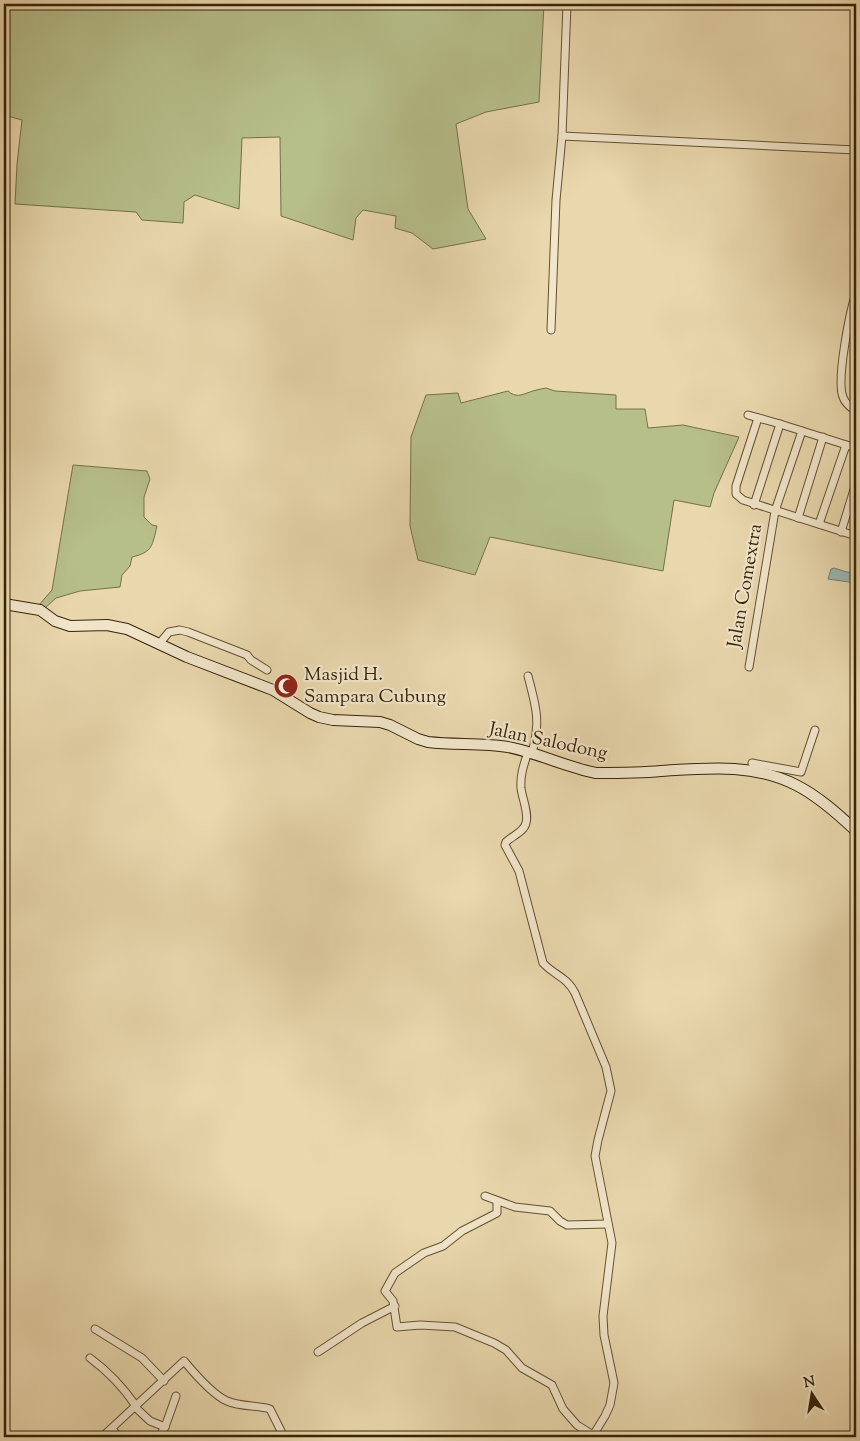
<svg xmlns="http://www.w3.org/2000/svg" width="860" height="1441" viewBox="0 0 860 1441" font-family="'Sorts Mill Goudy',serif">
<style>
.green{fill:#b6be8a;stroke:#767048}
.water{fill:#9cb7b5;stroke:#737c6f}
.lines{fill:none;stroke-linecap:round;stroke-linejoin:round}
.street-casing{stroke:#635030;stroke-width:9}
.secondary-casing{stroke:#362307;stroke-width:12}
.street{stroke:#f1e5ca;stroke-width:7}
.secondary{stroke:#f1e5ca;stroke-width:10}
.labels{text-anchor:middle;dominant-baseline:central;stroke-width:4.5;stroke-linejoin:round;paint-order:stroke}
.street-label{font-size:19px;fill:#362307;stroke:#f1e5ca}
.poi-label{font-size:19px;fill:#362307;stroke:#f1e5ca;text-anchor:start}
</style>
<rect width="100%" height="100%" fill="#e9d7ad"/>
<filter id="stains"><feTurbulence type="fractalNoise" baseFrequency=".004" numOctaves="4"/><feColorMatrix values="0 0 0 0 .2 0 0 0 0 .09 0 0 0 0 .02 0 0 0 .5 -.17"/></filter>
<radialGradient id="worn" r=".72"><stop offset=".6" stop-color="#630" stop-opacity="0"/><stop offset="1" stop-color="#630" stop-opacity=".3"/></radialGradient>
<g class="green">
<path d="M4,4H544L539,102L486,112L456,124L468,209L486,239L433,249L412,233L395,228L396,216L363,210L356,218L353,240L281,216L280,137L242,138L239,209L195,195L184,202L183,223L142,220L136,212L15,204L17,164L22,120L4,115Z"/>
<path d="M546,388L555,391L616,395V409H645L648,428L683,425L739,437L714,493L710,507L674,500L663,571L490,537L475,575L418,560L410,526L411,437L426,395L458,393L461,403L508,391C516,398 521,395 530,392C535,390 541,389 546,388Z"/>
<path d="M73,465L147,471L150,479L144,497V517L152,525L157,526C152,546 153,552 132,557L130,566L122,575L120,587L80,591L56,598L45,608L39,605L52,590Z"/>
</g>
<path class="water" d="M834,568L847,572L856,573V583L828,579L831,569Z"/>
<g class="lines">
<defs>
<g id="street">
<path d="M562,136L856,150"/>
<path d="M856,293C850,311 836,380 843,397C845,403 851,408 856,411"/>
<path d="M551,330L556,200L562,136L567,4"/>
<path d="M856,368L855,373L856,377"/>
<path d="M748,415L780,424L856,448"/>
<path d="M758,418L736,486V494L743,500L856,536"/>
<path d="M754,505L780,424"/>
<path d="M798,518L823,437"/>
<path d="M819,524L846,445"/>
<path d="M841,532L856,483"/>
<path d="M159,644L169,632L180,630L188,632L247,655L251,660L267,670"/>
<path d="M749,667L775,511L802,431"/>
<path d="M528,676C536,707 541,721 532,753"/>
<path d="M528,752C524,764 520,775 521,788C522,798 529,813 526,823C524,832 512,836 506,842L505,845L519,871L543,963C554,975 567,977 575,993L606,1067L611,1091L598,1140L595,1156L612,1243L603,1316L604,1335L614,1383L610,1405L605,1416L592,1437"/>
<path d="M752,763L801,772L815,730"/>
<path d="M485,1196L515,1207L550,1211L560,1221L567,1225L607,1224"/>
<path d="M497,1201V1213L462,1231L443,1246L424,1253L395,1273L385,1291L393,1301L397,1327L420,1325L455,1327L494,1343L506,1350L522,1368L552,1385L563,1409L577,1425L593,1435"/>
<path d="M95,1329L142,1358L164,1381"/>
<path d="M318,1352L362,1323L395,1306"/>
<path d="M90,1358C109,1372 123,1387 136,1406"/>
<path d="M135,1407L150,1421L165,1427L176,1396"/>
<path d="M112,1429L119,1437"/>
<path d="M102,1437L184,1361C194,1373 213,1395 227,1401C241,1407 256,1405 270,1409L284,1437"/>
<path d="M159,1437L165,1427"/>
</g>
<path id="secondary" d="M4,604L40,610L55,621L70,626L107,625L127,629L187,657L273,690L310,713L319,717L333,720L380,722L390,725L418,739L428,742C454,745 482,743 508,747C538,753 566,767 596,773C618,773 640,773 661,771C707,768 753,763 796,785C818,796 838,814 856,831"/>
</defs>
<use href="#street" class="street-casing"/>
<use href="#secondary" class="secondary-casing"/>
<use href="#street" class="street"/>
<use href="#secondary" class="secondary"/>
</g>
<defs>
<symbol id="mosque-disc" viewBox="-11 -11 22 22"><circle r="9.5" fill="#8f2418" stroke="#f1e5ca"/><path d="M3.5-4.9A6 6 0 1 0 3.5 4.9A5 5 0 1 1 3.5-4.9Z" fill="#fff"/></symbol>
</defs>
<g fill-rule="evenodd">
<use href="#mosque-disc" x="272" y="672" width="28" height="28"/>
</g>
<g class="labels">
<g class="street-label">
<text transform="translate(746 586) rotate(-80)">Jalan Comextra</text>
<text transform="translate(548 742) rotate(12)">Jalan Salodong</text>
</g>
<g class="poi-label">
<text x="304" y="675">Masjid H.<tspan x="304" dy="22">Sampara Cubung</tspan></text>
</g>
</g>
<rect width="860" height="1441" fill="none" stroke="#e9d7ad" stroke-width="20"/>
<rect x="5" y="5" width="850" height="1431" fill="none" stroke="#362307" stroke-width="2.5"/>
<rect x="10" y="10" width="840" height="1421" fill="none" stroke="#362307"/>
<g transform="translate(812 1394) rotate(348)" stroke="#f1e5ca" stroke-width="4" paint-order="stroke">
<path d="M0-4L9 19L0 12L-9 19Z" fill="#362307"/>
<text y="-8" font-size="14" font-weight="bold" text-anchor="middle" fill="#362307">N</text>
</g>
<rect width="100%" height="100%" filter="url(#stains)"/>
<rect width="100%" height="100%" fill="url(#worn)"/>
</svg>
